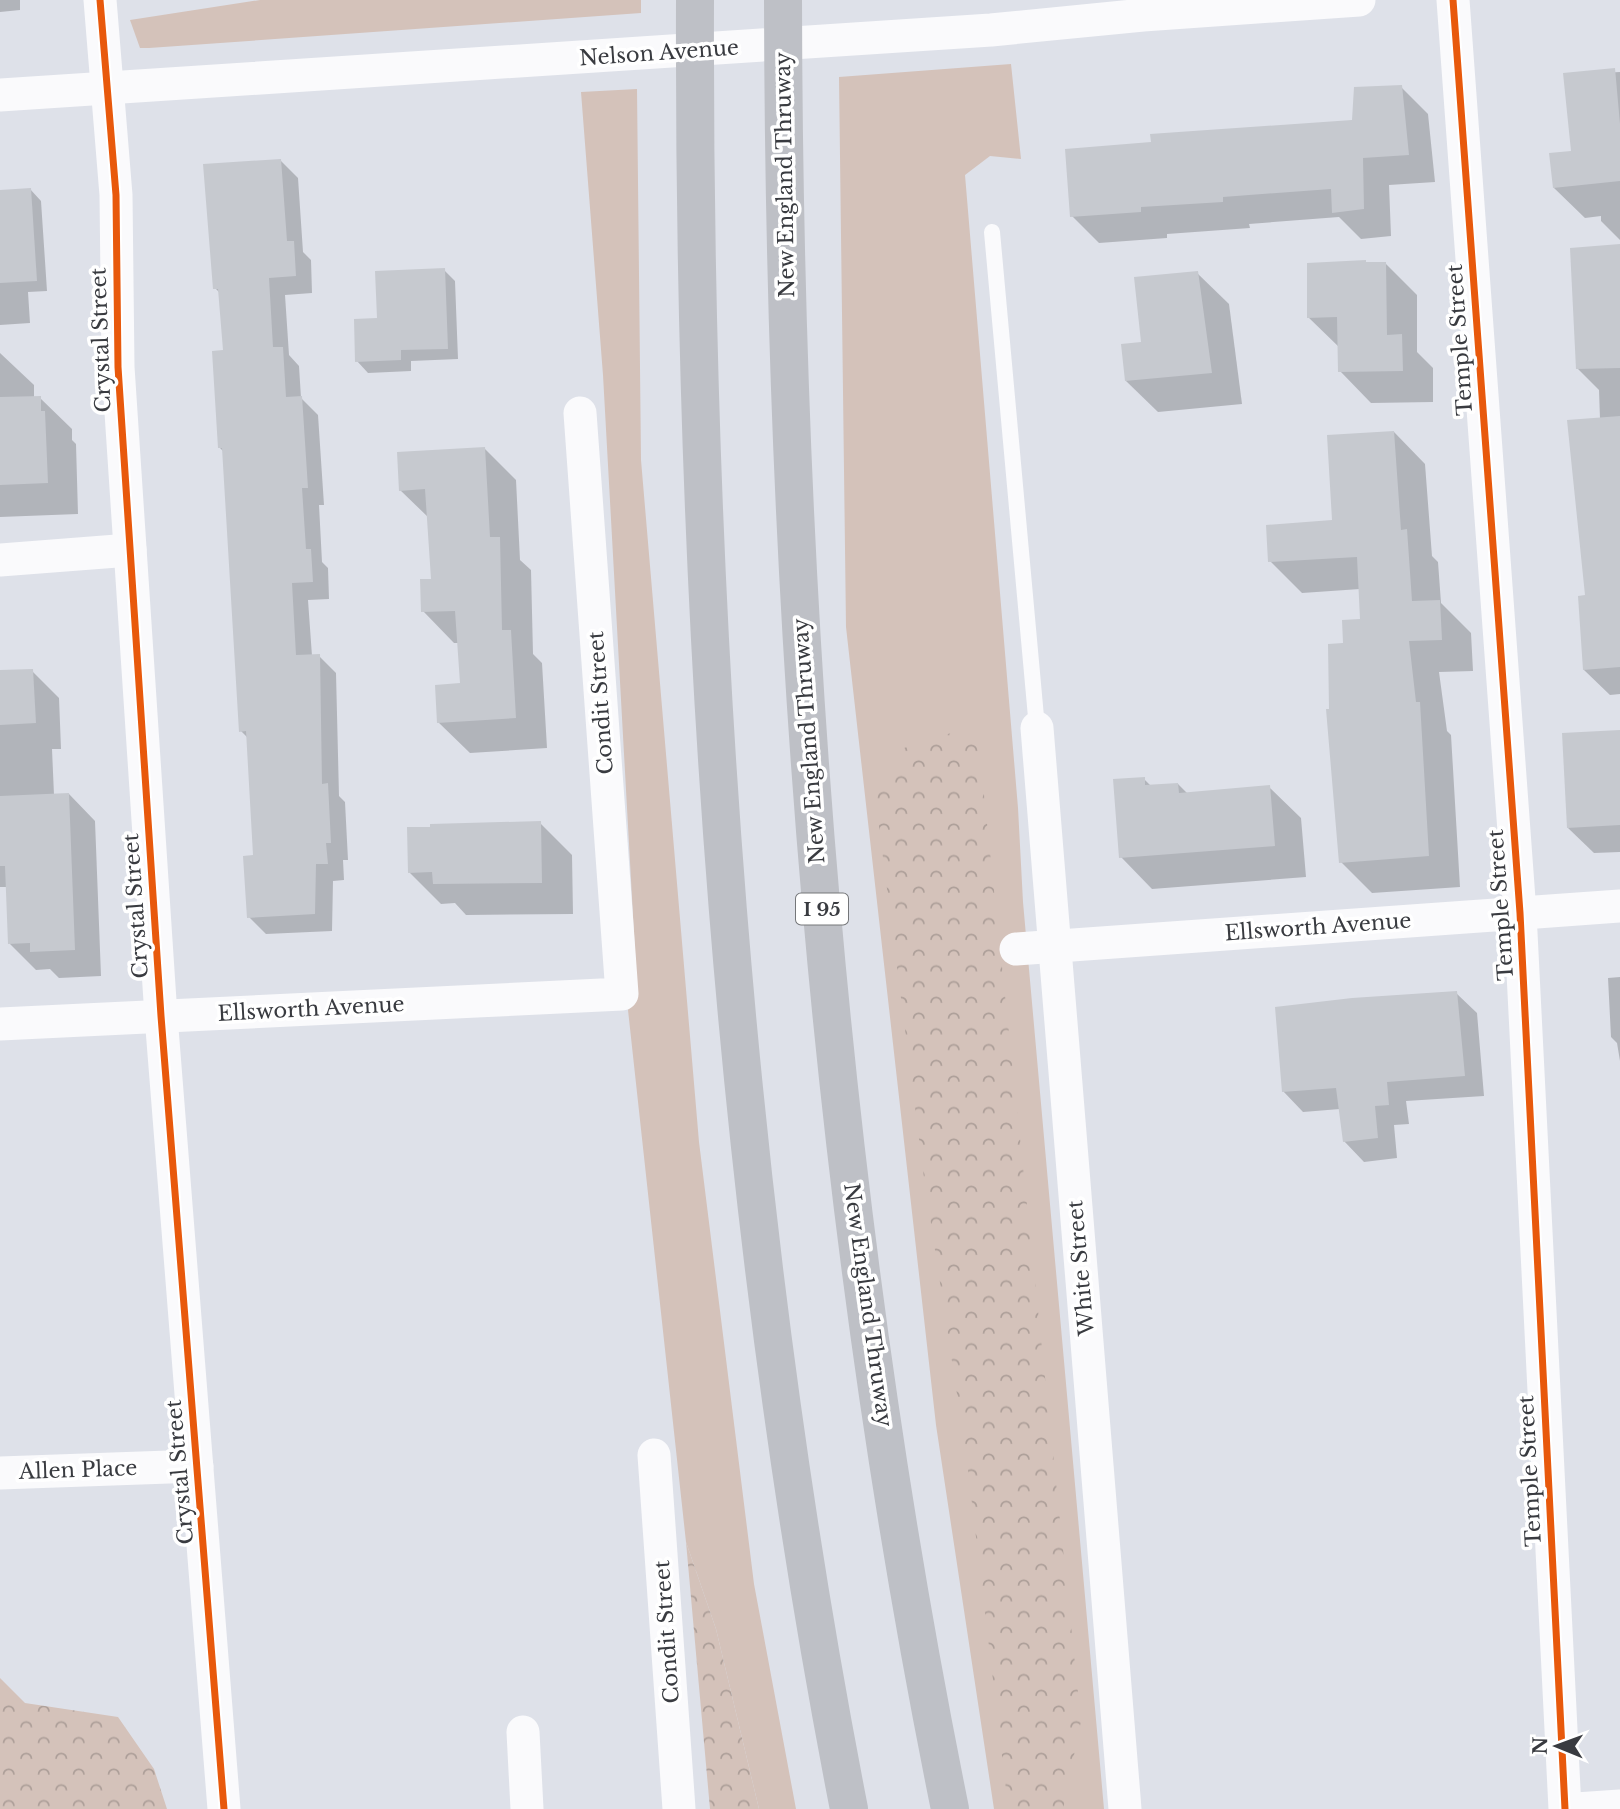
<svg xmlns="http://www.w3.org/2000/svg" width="1620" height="1809" viewBox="0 0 1620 1809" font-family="'Libre Baskerville',serif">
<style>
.grass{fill:#d4c2ba}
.forest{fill:url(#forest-crowns)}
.shadow{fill:#0003}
.building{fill:#c6c9cf}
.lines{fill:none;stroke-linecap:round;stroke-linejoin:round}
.service{stroke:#fafafc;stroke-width:16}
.minor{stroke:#fafafc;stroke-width:33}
.motorway{stroke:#bec0c6;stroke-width:38}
.cycleway-casing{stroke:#fff;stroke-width:11}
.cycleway{stroke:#e8590c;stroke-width:7}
.labels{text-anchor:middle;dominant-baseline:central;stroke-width:7;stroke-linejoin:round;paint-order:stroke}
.shield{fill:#fff;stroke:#747679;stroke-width:2}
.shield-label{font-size:19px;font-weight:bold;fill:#393b40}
.street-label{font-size:21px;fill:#393b40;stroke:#fff}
</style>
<defs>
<pattern id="forest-crowns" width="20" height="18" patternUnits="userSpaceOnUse" patternTransform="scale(1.75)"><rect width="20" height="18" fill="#d4c2ba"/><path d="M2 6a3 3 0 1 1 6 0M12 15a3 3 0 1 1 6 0" fill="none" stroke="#ad9f99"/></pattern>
</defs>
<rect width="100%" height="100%" fill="#dee1e9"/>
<g class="grass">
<path d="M260,0H641V13L149,48H140L130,20Z"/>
<path d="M1011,64L1021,159L990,156L965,175L1018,808L1023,902L1104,1809H994L936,1425L846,627L839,77Z"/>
<path d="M637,89L641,460L699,1142L754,1584L796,1809H759L716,1629L686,1542L628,1010L637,988L603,375L581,92Z"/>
</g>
<g class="forest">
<path d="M951,733L979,747L1081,1721L1063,1809H1015L1007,1798L966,1453L924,1178L875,795L904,748Z"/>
<path d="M686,1542L716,1629L759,1809H710Z"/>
<path d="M0,1678L25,1703L118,1717L154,1769L167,1809H0Z"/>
</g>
<g class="shadow">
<path d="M0,0H20V10L0,12Z"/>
<path d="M1620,72V240L1601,221V216L1585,218L1554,188L1573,153L1565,75Z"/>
<path d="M1401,87L1428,114L1435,182L1389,185L1391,236L1361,239L1339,217L1249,224L1250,228L1167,234V238L1099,243L1072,216L1354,122Z"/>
<path d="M281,161L298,178L303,252L311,260L312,293L285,295L289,355L299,366L301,398L318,415L324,505H319L322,562L328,568L329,599L308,600L312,656H319L336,673L339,796L345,802L348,860H343L344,880L333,881L332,931L266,934L249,917L255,857L248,738L241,731L224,452L219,447L225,352L221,294L215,288Z"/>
<path d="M30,189L41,201L47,291L28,292L30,323L0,325V191Z"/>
<path d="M1620,246V694L1610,695L1584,670L1600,419L1599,390L1577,368Z"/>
<path d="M1368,264H1386L1417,295V352L1433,368V402L1371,403L1340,371V348L1308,317Z"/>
<path d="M444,270L455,281L458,359L411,361V371L368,373L357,361L379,320Z"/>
<path d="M1197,273L1229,304L1242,404L1158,412L1126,381L1142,344Z"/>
<path d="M0,353L34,385V398H40L72,429V440L76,444L78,514L0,517Z"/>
<path d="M1394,432L1425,464L1432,556L1438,562L1441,603L1471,633L1473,671L1439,672L1447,731L1451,735L1460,887L1372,893L1341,862L1331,710L1345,645L1362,621L1360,589L1302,593L1270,561L1334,522Z"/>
<path d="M484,448L516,480L520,560L531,570L533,654L542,663L547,748L470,753L438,722L462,685L459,643H454L423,611L433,581L429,518L400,490Z"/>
<path d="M32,671L59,698L61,749H52L54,795L69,794L95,821L101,976L59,978L50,969L36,970L10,944L8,887H0V672Z"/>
<path d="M1620,732V852L1594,853L1568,828Z"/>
<path d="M1144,779L1151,786L1178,784L1188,794L1269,787L1301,818L1306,877L1152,889L1121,857Z"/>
<path d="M540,823L572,855L573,914L466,915L455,903L441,904L409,872Z"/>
<path d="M1620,977V1061L1617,1043L1611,1037L1608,978Z"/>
<path d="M1456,993L1477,1013L1484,1096L1406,1101L1409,1124L1394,1125L1397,1158L1364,1162L1344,1141L1340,1109L1303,1112L1283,1091Z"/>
</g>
<g class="building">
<path d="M1615,68L1620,124V181L1553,188L1549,153L1571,151L1563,73Z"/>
<path d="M1402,85L1409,155L1363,158L1364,209L1332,213L1331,189L1223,197V202L1141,207V212L1070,217L1065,149L1151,142L1150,134L1352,120L1354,87Z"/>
<path d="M281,159L287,241H294L296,276L269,278L273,347H283L286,397L302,396L308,488H302L306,549H311L313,582L292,583L296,655L320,654L322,784L328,783L331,843H326L328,864H316L315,914L247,918L243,856L253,855L246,731L239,732L222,448H218L212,351L223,350L218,289H213L203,164Z"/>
<path d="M31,188L37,281L0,283V190Z"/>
<path d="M1620,244V368L1576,369L1570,248Z"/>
<path d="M1366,260V262H1386L1387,335L1402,334L1403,371L1338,372L1337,317L1307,318V263Z"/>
<path d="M445,268L448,349L401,350V360L355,362L354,319L377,318L375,271Z"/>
<path d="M1198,271L1212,373L1125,381L1121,344L1141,342L1134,277Z"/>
<path d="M41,396V411H45L48,483L0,485V397Z"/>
<path d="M1620,416V667L1583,670L1578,596L1585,595L1567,420Z"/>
<path d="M1394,431L1401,530L1407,529L1412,601L1440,600L1442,640L1409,641L1416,702H1420L1429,856L1339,863L1326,709H1329L1328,644L1343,643L1342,620L1360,619L1357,557L1268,562L1266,525L1332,520L1327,435Z"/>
<path d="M485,447L490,537H500L502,630H511L516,718L437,723L435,685L460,683L455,611L421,612L420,579H431L425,489L399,491L397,452Z"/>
<path d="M33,669L36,723L0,725V670Z"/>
<path d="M1620,730V825L1567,828L1562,733Z"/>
<path d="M1145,777V785L1178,783L1179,793L1270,785L1275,846L1119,858L1113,779Z"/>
<path d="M69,793L75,950L30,952V943L8,944L5,866H0V796Z"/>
<path d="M541,821L542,883L433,884L432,872L408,873L407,827H430V824Z"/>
<path d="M1457,991L1465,1076L1387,1082L1389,1105L1375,1106L1378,1138L1343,1142L1336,1088L1282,1092L1275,1007L1352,998Z"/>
</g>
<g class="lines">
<path class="service" d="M992,232L1037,728"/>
<g class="minor">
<path d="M100,0L116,195L118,367L161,1016L224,1809"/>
<path d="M1453,0L1520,913L1565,1809"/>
<path d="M0,95L991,30L1143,15L1359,0"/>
<path d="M0,560L130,550"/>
<path d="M1037,728L1125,1809"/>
<path d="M1016,949L1620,906"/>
<path d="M0,1024L622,994L580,413"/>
<path d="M654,1455L679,1809"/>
<path d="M0,1473L197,1466"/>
<path d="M523,1732L527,1809"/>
<path d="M1576,1809L1620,1806"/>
</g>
<g class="motorway">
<path d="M695,0C693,603 733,1216 849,1809"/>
<path d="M783,0C784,606 829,1214 950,1809"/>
</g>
<defs>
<g id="cycleway">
<path d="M100,0L116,195L118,367L161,1016L224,1809"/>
<path d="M1453,0L1520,913L1565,1809"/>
</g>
</defs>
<use href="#cycleway" class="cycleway-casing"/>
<use href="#cycleway" class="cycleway"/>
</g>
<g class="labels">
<rect class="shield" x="796" y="893.5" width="52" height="31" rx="5"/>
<g class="shield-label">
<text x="822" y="909">I 95</text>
</g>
<g class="street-label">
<text transform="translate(659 53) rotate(-4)">Nelson Avenue</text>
<text transform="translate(785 175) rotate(-91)">New England Thruway</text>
<text transform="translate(101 340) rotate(-92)">Crystal Street</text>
<text transform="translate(1460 340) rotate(-94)">Temple Street</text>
<text transform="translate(601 703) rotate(-94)">Condit Street</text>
<text transform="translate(809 741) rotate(-94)">New England Thruway</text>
<text transform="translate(1501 905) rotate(-94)">Temple Street</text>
<text transform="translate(136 906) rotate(-94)">Crystal Street</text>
<text transform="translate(1318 927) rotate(-4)">Ellsworth Avenue</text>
<text transform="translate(311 1009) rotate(-3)">Ellsworth Avenue</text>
<text transform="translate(1081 1268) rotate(-95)">White Street</text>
<text transform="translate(868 1305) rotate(82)">New England Thruway</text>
<text transform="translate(78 1470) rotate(-2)">Allen Place</text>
<text transform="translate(1530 1471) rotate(-93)">Temple Street</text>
<text transform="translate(180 1472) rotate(-95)">Crystal Street</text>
<text transform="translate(667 1632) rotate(-94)">Condit Street</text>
</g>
</g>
<g transform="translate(1557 1746) rotate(271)" stroke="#ffffff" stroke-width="5" paint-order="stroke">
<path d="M0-5L12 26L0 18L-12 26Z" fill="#393b40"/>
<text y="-10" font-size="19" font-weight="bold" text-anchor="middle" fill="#393b40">N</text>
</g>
</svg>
